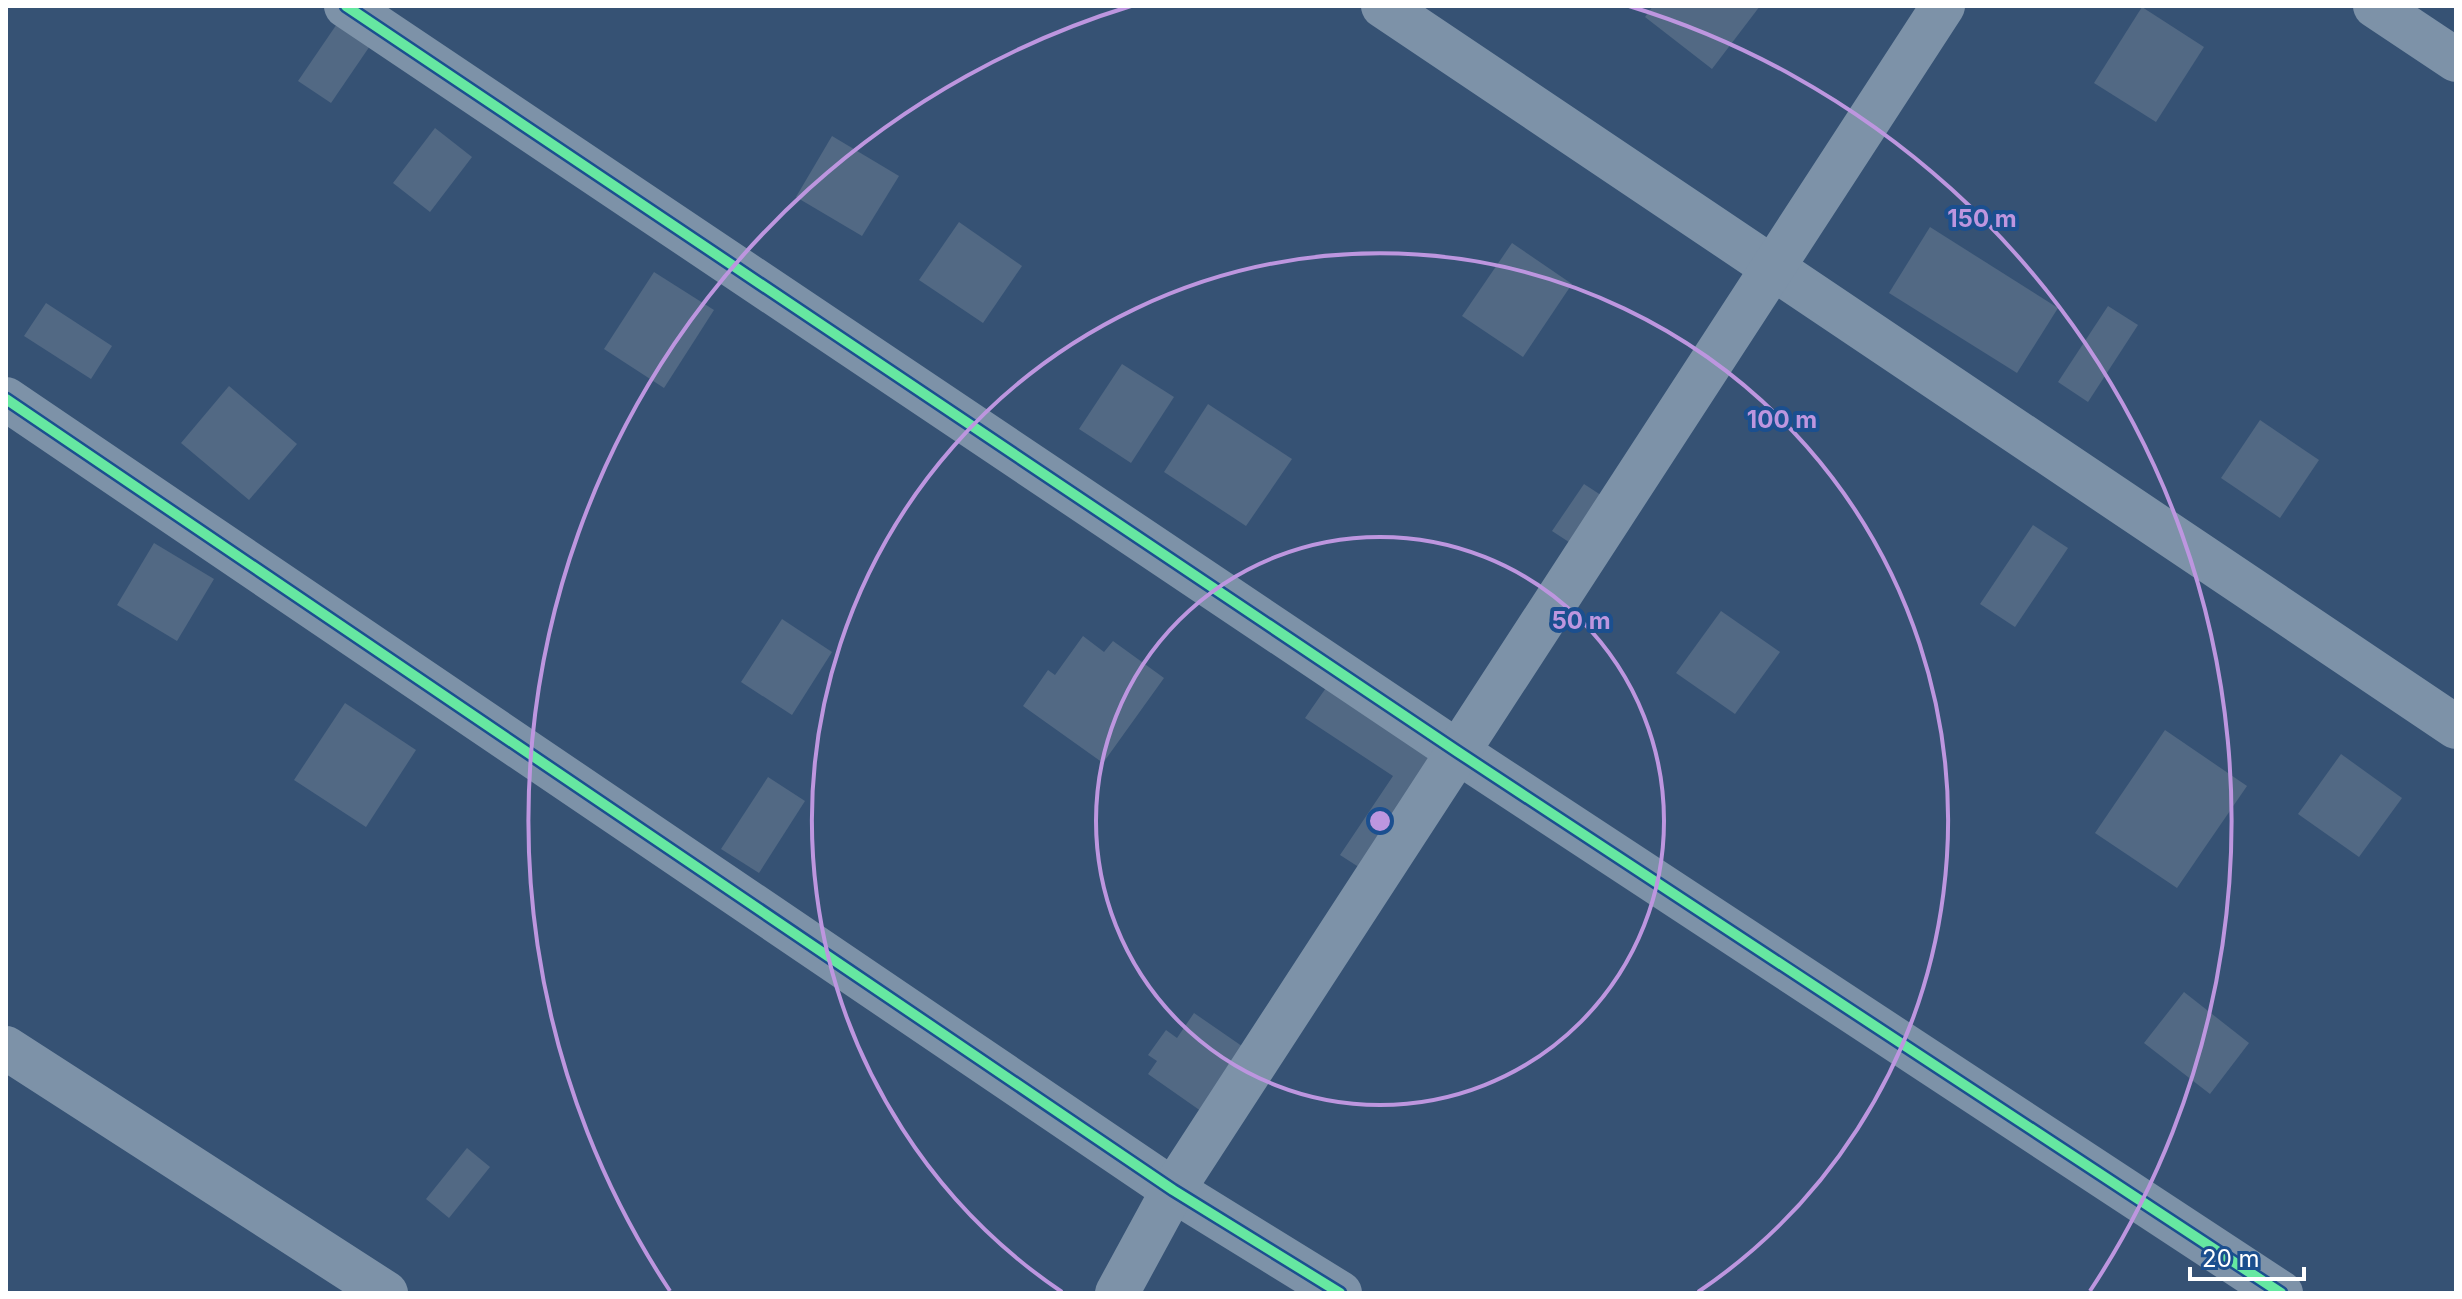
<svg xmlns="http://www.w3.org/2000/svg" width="2462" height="1299" viewBox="0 0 2462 1299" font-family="Inter,sans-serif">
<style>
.building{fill:#526984}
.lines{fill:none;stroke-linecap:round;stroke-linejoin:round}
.minor{stroke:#7d92a8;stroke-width:44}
.cycleway-casing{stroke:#1b4f8f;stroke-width:15}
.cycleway{stroke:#66e7a1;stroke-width:10}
.ring{fill:none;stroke:#bd96df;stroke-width:4}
.centre{fill:#bd96df;stroke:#1b4f8f;stroke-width:4}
.ring-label{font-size:24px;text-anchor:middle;font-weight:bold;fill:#bd96df;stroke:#1b4f8f;stroke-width:8;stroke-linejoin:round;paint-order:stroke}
</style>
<rect width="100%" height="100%" fill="#365274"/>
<g class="building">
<path d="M1653,6H1760L1712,69L1645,17Z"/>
<path d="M2142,7L2204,47L2156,122L2094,83Z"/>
<path d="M341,18L374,40L331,103L298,81Z"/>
<path d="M435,128L472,157L430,212L393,183Z"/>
<path d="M832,136L899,176L862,236L796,197Z"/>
<path d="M959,222L1022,266L983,323L919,280Z"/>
<path d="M1930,227L2058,308L2017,373L1889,293Z"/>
<path d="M1512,243L1572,284L1523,357L1462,316Z"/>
<path d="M654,272L714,310L664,388L604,349Z"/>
<path d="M46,303L112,346L91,379L24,336Z"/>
<path d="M2108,306L2138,325L2088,402L2058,382Z"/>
<path d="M1122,364L1174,397L1131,463L1079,429Z"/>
<path d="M229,386L297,444L249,500L181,443Z"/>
<path d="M1208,404L1292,459L1246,526L1164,472Z"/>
<path d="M2260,420L2319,460L2280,518L2221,478Z"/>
<path d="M1584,484L1610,501L1578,548L1552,531Z"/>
<path d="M2033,525L2068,548L2015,627L1980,604Z"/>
<path d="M154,543L214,579L177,641L117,605Z"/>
<path d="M1721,611L1780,652L1735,714L1676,673Z"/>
<path d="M782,619L832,652L792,715L741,682Z"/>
<path d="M1083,636L1104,652L1113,641L1164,678L1103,763L1023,706L1048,670L1055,675Z"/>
<path d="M1328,685L1442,761L1368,873L1340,855L1393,776L1305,718Z"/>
<path d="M345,703L416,750L366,827L294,780Z"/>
<path d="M2165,730L2247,786L2177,888L2095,833Z"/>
<path d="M2341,754L2402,798L2359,857L2298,814Z"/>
<path d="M768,777L805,801L759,873L721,849Z"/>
<path d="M2184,992L2249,1043L2210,1094L2144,1043Z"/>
<path d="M1194,1013L1252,1053L1208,1116L1148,1074L1157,1061L1148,1055L1166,1030L1177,1038Z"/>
<path d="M467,1148L490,1167L449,1218L426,1199Z"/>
</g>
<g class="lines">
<g class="minor">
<path d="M346,6L1458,752L2281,1293"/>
<path d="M1383,6L2456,727"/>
<path d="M2375,6L2456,60"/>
<path d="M6,399L1173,1190L1340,1293"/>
<path d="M6,1048L386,1293"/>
<path d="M1117,1293L1173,1190L1943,6"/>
</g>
<defs>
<g id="cycleway">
<path d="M346,6L1458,752L2281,1293"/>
<path d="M6,399L1173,1190L1340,1293"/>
</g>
</defs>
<use href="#cycleway" class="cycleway-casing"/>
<use href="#cycleway" class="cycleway"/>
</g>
<g class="ring">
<circle cx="1380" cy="821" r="284"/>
<path d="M1062 1292A568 568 0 1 1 1698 1292"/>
<path d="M670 1291A852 852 0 0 1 1131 6M1629 6A852 852 0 0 1 2090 1291"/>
</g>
<circle cx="1380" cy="821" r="12" class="centre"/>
<g class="ring-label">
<text x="1982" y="227">150 m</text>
<text x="1782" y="428">100 m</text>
<text x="1581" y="629">50 m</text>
</g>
<rect width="2462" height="1299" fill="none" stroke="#ffffff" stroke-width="16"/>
<path d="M2190 1267v12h114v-12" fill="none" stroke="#ffffff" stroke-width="4"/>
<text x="2202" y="1267" font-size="24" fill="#ffffff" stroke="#1b4f8f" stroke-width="6" paint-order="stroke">20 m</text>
</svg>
